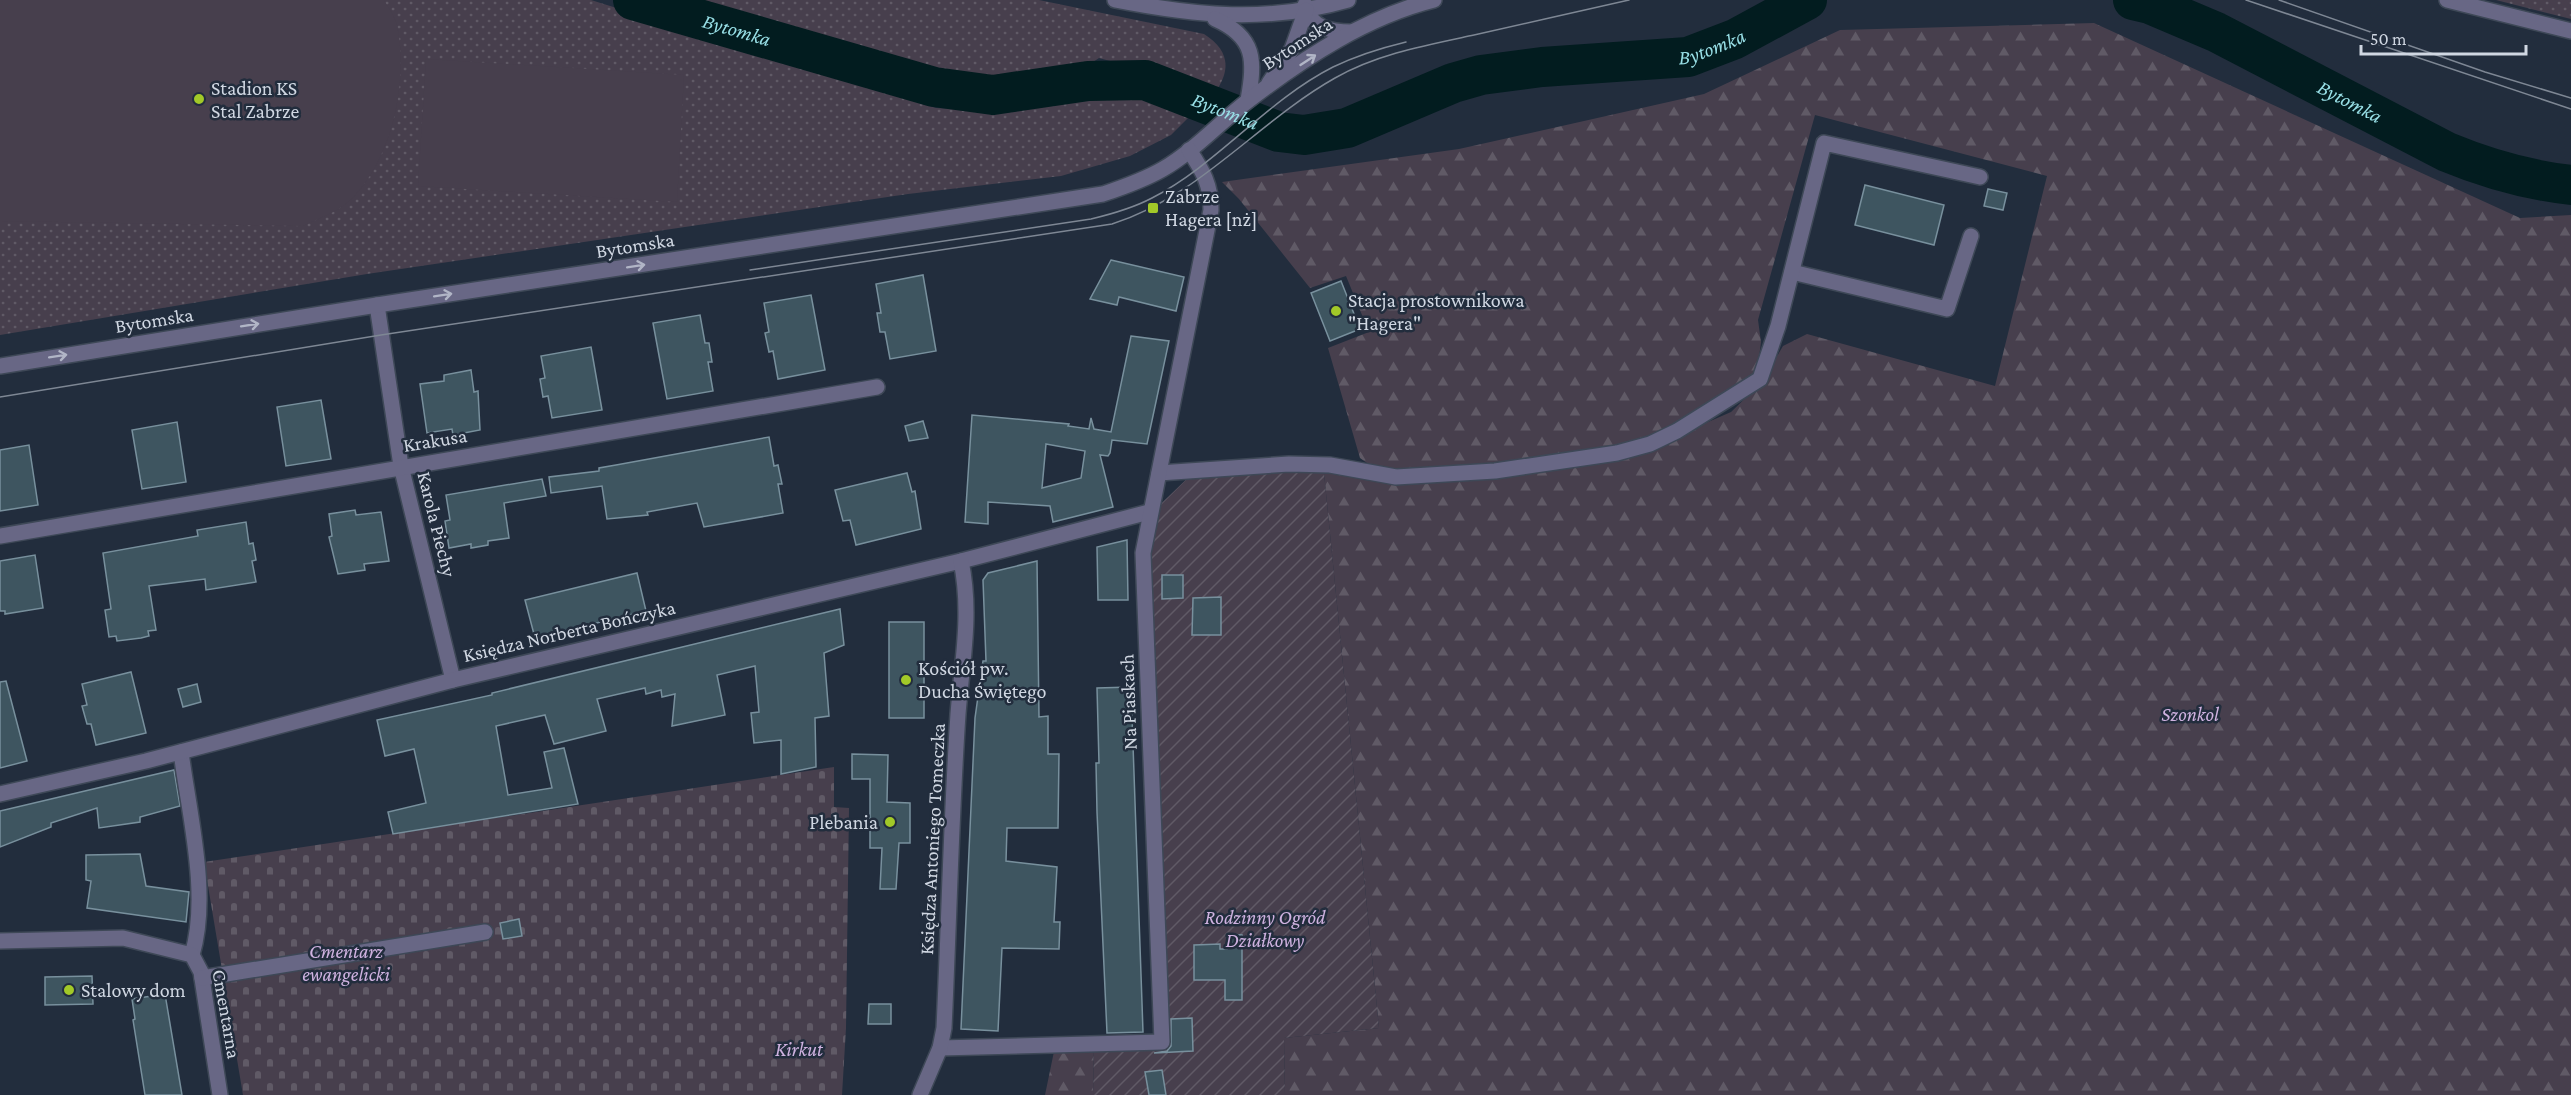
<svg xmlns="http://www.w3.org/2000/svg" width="2571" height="1095" viewBox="0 0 2571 1095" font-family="'Crimson Pro',serif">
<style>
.grass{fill:url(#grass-dots)}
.forest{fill:url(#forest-firs)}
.cemetery{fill:url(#cemetery-stones)}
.park{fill:#473f4d}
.garden{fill:url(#garden-furrows)}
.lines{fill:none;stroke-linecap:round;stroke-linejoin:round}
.river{stroke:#021c1f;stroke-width:40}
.building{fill:#3e5560;stroke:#78909d;stroke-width:1.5;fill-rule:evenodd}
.minor-casing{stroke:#3e4857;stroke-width:18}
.minor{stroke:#686785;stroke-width:15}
.tram{stroke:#7e8794;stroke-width:1.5}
.oneway{stroke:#b1b5c6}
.poi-dot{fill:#a2c928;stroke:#222d3d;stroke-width:2}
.labels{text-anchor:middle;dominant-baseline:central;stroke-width:5;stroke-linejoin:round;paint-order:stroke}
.street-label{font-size:20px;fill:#d0d7e2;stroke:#222d3d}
.poi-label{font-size:20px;fill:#d0d7e2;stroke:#222d3d;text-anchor:start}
.park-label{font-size:20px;font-style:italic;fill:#cfb2e0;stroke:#222d3d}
.water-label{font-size:21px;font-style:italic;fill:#98dfe6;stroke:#222d3d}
</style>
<defs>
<pattern id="grass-dots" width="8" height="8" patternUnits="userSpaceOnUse" patternTransform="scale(1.5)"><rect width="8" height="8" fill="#473f4d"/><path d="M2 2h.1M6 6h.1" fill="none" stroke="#605a66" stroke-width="1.8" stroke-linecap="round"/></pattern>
<pattern id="forest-firs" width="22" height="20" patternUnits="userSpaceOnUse" patternTransform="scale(1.5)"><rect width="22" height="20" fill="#473f4d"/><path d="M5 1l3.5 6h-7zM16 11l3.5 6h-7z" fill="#605a66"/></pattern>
<pattern id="cemetery-stones" width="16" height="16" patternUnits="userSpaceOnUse" patternTransform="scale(1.5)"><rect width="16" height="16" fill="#473f4d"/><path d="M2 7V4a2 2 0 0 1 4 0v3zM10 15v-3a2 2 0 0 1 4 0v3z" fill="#605a66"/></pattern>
<pattern id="garden-furrows" width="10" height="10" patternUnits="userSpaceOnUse" patternTransform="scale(1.5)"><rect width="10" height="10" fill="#473f4d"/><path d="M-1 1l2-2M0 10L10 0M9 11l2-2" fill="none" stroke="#605a66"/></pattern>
</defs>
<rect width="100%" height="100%" fill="#222d3d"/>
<g class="grass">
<path d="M0,0H591L936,108L1011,112L1050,105L1119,87L1193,113L1171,135L1130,156L1061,176L908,194L367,274L0,335Z"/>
<path d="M676,0H1039L1204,34C1227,49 1232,66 1217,90L1099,58L1069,78L1015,86L948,81L868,61Z"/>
<path d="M2496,0H2571V19Z"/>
</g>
<g class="forest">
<path d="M2094,23L2520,218L2571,215V1095H1285L1284,1038L1379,1028L1324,473C1350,471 1373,479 1398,482L1619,456L1667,440L1731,412L1762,382L1783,346L1807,334L1995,386L2047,176L1815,115L1758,320L1761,342L1757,373L1712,410L1641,443L1495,467L1393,471L1374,468L1360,458L1328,348L1369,332L1346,276L1310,288L1239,199L1222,182L1459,149L1704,94L1840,30Z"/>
<path d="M1057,1037V1042L1094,1044L1093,1095H1045Z"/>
</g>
<path class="cemetery" d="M834,767V807L849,808L846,1028L842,1095H243L204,862Z"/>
<g class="park">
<path d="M0,0H384C388,8 395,16 397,25C409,80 392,163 348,202C337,212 317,219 303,226L0,221Z"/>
<path d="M426,59L684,75L677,202L418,186Z"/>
</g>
<path class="garden" d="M1273,467L1324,473L1379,1028L1284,1038L1285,1095H1093L1094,1044L1167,1036L1142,522L1193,473Z"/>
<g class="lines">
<g class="river">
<path id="s1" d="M633,0L934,87L993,95L1088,81L1145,80L1279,132L1304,135L1347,128L1453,83L1481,75L1542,67L1688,57L1735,39L1807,0"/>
<path id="s2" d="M2133,0L2150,4L2216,32L2447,152C2488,169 2527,180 2571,185"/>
</g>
</g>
<g class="building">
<path d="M1865,185L1944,205L1934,245L1855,225Z"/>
<path d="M1988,189L2007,193L2003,210L1984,206Z"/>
<path d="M1111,260L1184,277L1176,311L1119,297L1117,305L1090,299Z"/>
<path d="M923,275L936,351L890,359L885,332H880L877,313H881L876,284Z"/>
<path d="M1341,281L1360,329L1330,341L1311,293Z"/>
<path d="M811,295L825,370L778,379L773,351L769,352L765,333L769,332L764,303Z"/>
<path d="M700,315L705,343H709L712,362H708L713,391L667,399L653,323Z"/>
<path d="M1131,336L1169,341L1147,444L1112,440L1110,453L1108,456L1100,455L1113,507L1053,522L1050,506L988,502V524L965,522L972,415L1069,424L1068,426L1089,429L1091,418L1094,429L1111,432ZM1046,444L1085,451L1081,478L1042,488Z"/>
<path d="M591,347L602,410L552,418L548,396L543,397L540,379L545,378L541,356Z"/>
<path d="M471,370L474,392L478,391L480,430L453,435L452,429L427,433L420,384L444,381V375Z"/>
<path d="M321,400L331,459L286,466L277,407Z"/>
<path d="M923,421L928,438L909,441L905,426Z"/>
<path d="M177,422L186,482L142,489L132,430Z"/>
<path d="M769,437L774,466L778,465L782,484H778L783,513L704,527L697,503L647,512L648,515L607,519L602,486L551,493L549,477L599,471V468L616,465Z"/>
<path d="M29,445L38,505L0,511V450Z"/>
<path d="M907,473L912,492L915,491L921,529L856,545L850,520L843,521L835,490Z"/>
<path d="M542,479L546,496L504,503L509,538L488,541V545L471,548V544L449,548L445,521L450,520L446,495Z"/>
<path d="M355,510L356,515L381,512L389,561L364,564L365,570L338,574L329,537L332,536L329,514Z"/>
<path d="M246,522L249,544L253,543L256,560L252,561L256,582L206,590L205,579L149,586L156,630L148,631L149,636L141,638L117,641L116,636L109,637L105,610L111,609L103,553L198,536L197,530Z"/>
<path d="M1127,540L1128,600H1098L1097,547Z"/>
<path d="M35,555L43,608L5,614V611H0V561Z"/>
<path d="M1037,561L1039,717L1048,716V754H1059L1058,828H1007L1006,861L1057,867L1054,922H1060L1059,949L1002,948L998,1031L961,1029L975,718L983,661H986L983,580L988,573Z"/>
<path d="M637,573L646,611L535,638L525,600Z"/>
<path d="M1162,575H1183V598L1162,599Z"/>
<path d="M1221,597V635H1192L1193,598Z"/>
<path d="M840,609L844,645L824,653L829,716L815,718L816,767L781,774V740L754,743L751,713L759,712L755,666L717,675L725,715L672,726L675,694L662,697L661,690L646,694L645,688L597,699L606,731L554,744L545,715L496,726L508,795L552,788L544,752L564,748L578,804L393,834L388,812L426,803L414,749L385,756L377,720L492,695V693Z"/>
<rect x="889" y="622" width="35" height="96"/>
<path d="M131,672L146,733L96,745L91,724H87L82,706L87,705L82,684Z"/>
<path d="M6,681L27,761L0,768V682Z"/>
<path d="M197,684L201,702L183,707L178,689Z"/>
<path d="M1131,687L1143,1032L1107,1033L1097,812L1096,763H1099L1097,688Z"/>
<path d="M852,754L888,755L887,802L910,803V843H899L896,889H880L882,848H870V779H852Z"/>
<path d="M174,770L180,806L140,817V822L99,828L97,808L51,823V827L0,847V811Z"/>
<path d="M140,854L146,886L189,892L186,922L87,908L91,881L86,880V855Z"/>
<path d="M519,919L522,936L503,939L500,923Z"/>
<path d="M1227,934L1242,935V1000H1225V980H1194V945L1220,944V949H1227Z"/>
<path d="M92,976L93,1004L45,1005V977Z"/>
<path d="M165,994L182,1095H145L133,1020L135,1019L132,999Z"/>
<path d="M869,1004H891V1024H868Z"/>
<path d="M1192,1018L1193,1051L1154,1053L1167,1051L1171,1046V1019Z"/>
<path d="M1162,1070L1166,1095H1149L1145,1072Z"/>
</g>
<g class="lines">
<defs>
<g id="minor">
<path d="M1115,0C1196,16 1268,23 1348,0"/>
<path d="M2447,0L2571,31"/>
<path d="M1305,5C1310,28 1331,32 1351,32"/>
<path d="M1215,19C1256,37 1255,61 1248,100"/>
<path d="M1269,83L1292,49L1306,10"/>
<path d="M1792,272L1947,309L1971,236"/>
<path d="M377,305L401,466L453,680"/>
<path d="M0,366L377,305L1103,194C1124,187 1144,180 1163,169C1194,151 1220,122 1249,100C1304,58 1366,17 1434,0"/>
<path d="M1159,473L1289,464L1330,465L1396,477L1495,471L1617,453L1650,444L1677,431L1760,379L1778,326L1824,143L1980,177"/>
<path d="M0,536L877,387"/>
<path d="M181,752C189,814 210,895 192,955"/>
<path d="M0,794L146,761L453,680L961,561L1149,512"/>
<path d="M0,941L123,938L192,955L201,972L220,1095"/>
<path d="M202,978L485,932"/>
<path d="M940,1048L1162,1042L1143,553L1211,210C1211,185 1203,171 1189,150"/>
<path d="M920,1095L940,1048L944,1028C949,923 951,818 958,714C962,662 972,613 961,561"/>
</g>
</defs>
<use href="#minor" class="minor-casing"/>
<use href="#minor" class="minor"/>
<g class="tram">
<path d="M2246,0L2571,109"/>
<path d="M2279,0L2485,72L2571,98"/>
<path d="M750,270L1091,219C1112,214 1133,208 1152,198C1218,164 1266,101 1333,67C1356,56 1381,48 1406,42"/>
<path d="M0,397L381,335L1112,224C1199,197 1257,122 1335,78C1377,54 1427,45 1474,35C1526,23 1577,12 1629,0"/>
</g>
</g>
<defs><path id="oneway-shaft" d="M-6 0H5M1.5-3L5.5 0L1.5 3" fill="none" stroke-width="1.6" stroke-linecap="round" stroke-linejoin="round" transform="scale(1.5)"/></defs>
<g class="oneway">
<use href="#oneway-shaft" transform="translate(1308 60) rotate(-33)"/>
<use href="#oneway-shaft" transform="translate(636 266) rotate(-9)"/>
<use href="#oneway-shaft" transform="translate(443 295) rotate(-9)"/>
<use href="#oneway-shaft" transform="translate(250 325) rotate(-9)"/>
<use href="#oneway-shaft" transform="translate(58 356) rotate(-9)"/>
</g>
<g class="poi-dot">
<circle cx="199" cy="99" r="6"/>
<rect x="1147" y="202" width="12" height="12" rx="3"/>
<circle cx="1336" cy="311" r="6"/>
<circle cx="906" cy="680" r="6"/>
<circle cx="890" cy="822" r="6"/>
<circle cx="69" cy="990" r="6"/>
</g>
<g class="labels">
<g class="street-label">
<text transform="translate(1297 43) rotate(-33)">Bytomska</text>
<text transform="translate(635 245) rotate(-9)">Bytomska</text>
<text transform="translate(154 320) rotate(-9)">Bytomska</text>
<text transform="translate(435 440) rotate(-9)">Krakusa</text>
<text transform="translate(437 524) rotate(76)">Karola Piechy</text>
<text transform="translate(569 631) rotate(-13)">Księdza Norberta Bończyka</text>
<text transform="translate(1128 702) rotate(-92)">Na Piaskach</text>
<text transform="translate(932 839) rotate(-87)">Księdza Antoniego Tomeczka</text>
<text transform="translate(227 1014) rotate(80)">Cmentarna</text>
</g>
<g class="poi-label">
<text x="211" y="88">Stadion KS<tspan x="211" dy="23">Stal Zabrze</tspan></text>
<text x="1165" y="196">Zabrze<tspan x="1165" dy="23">Hagera [nż]</tspan></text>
<text x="1348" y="300">Stacja prostownikowa<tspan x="1348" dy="23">"Hagera"</tspan></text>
<text x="918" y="668">Kościół pw.<tspan x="918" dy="23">Ducha Świętego</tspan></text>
<text x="878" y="822" text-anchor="end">Plebania</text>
<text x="81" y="990">Stalowy dom</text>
</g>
<g class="park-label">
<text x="2190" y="714">Szonkol</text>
<text x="1265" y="917">Rodzinny Ogród<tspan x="1265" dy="23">Działkowy</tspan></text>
<text x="346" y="951">Cmentarz<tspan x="346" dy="23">ewangelicki</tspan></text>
<text x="799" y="1049">Kirkut</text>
</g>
<g class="water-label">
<text stroke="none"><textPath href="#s1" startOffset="108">Bytomka</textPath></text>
<text stroke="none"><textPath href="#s1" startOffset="1116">Bytomka</textPath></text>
<text stroke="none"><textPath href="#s2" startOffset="240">Bytomka</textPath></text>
<text stroke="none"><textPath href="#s1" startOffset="612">Bytomka</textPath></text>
</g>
</g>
<path d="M2361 45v9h165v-9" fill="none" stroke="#d0d7e2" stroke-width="3"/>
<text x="2370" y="45" font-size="18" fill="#d0d7e2" stroke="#222d3d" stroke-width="4.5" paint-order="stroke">50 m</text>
</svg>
